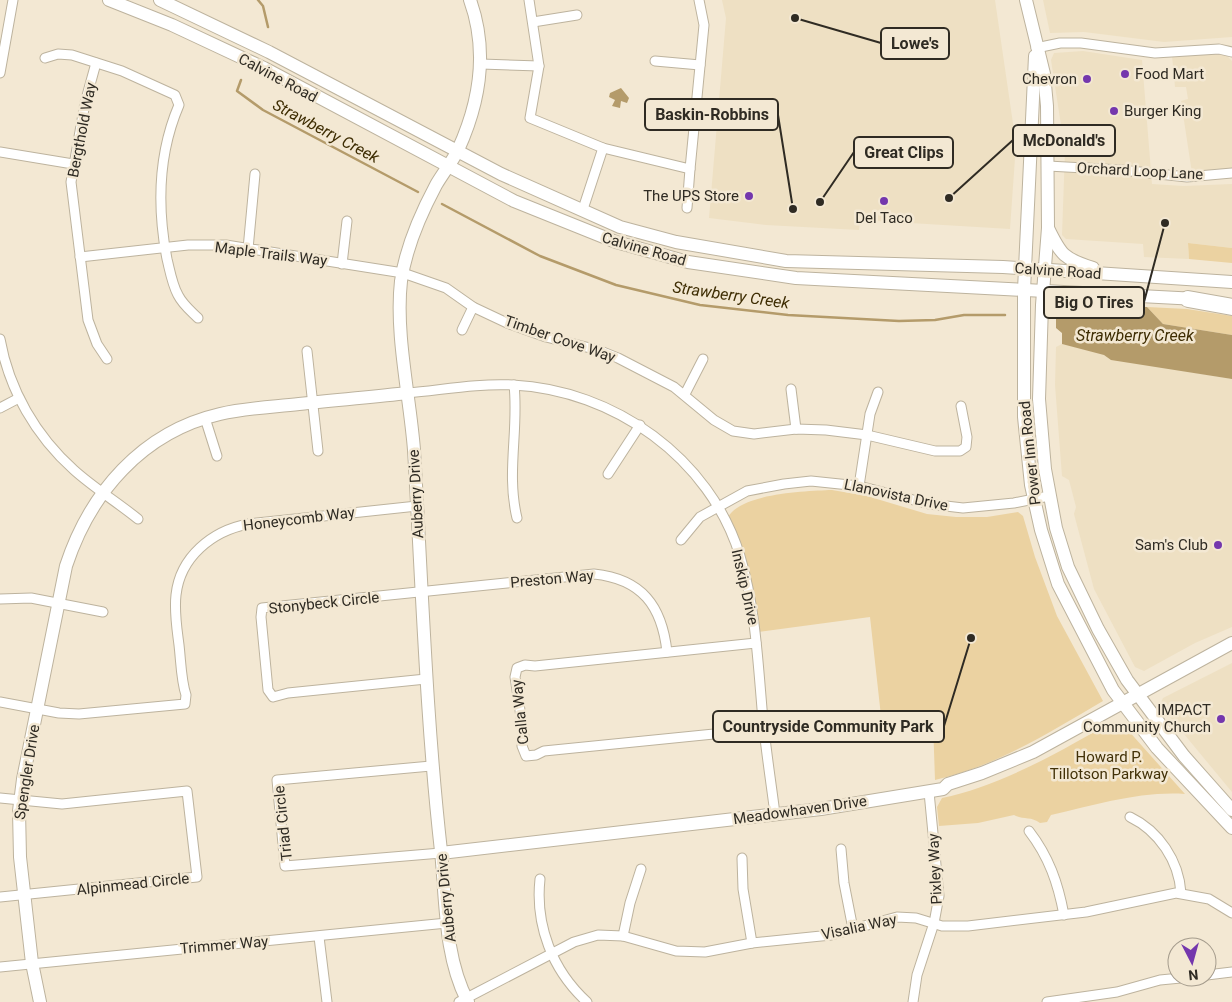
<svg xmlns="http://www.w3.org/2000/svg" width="1232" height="1002" viewBox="0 0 1232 1002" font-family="Roboto,sans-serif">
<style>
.built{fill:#eee0c3}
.green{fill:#ebd2a1}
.water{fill:#b49b6a}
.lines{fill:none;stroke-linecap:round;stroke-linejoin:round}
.stream{stroke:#b49b6a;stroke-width:2.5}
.street-casing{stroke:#bdb39e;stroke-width:11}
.secondary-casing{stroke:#bdb39e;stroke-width:14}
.highway-casing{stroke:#bdb39e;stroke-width:18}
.street{stroke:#fff;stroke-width:9}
.secondary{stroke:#fff;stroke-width:12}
.highway{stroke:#fff;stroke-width:16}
.poi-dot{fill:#7437ad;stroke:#f3e8d3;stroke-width:2}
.labels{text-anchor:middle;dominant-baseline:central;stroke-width:5;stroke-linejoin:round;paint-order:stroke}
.poi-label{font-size:15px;fill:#2f2b23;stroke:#f3e8d3;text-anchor:end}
.street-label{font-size:15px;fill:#2f2b23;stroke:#f3e8d3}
.park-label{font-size:15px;fill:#423107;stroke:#f3e8d3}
.water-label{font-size:16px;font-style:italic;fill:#3e2d03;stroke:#f3e8d3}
.leader{fill:none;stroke:#2f2b23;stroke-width:2}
.callout-dot{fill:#2f2b23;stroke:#f3e8d3;stroke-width:2}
.callout{fill:#f3e8d3;stroke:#2f2b23;stroke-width:2}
.callout-label{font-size:16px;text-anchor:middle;font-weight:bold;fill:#2f2b23}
</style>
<rect width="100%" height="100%" fill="#f3e8d3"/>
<g class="built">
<path d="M722,0H995L1016,144L1010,229L860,220L859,230L766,225L709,218L726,18Z"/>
<path d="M1043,0H1232V37L1164,42L1084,32L1050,33Z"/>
<path d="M1083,51L1142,60L1152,184L1184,186L1232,184V248L1188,243L1189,259L1144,257L1143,244L1066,239L1062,235L1065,151L1051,60L1054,53Z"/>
<path d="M1225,54L1232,61V169L1192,173L1181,101L1188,99L1186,87H1175L1172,56Z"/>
<path d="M1062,344L1178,370L1232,379V627L1195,643L1144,671L1135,667L1094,589L1074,514L1076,507L1069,480L1062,476L1055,385L1056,347Z"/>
<path d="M1232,663V792L1160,705L1163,698Z"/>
</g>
<g class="green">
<path d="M1188,243L1232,248V263L1189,259Z"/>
<path d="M1147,307L1187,309L1232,316V335L1163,324Z"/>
<path d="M832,490L867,496L927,514L956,517H987L1018,512L1023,516L1035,557L1057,616L1103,701C1048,733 999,765 935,780L933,722L882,725L870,617L758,632C754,591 749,553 728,517C742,493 806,491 832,490Z"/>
<path d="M1111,722L1120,723L1126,728L1185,794C1140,791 1095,805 1051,815L1047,822L1040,823C1031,816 1023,820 1014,815L978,823L939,826L937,807L942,798C998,787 1062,751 1111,722Z"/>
</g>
<g class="water">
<path d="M621,88L629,98L627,103L621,101L620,108L612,106L615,100L609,97L610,93Z"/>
<path d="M1067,302L1087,306L1147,307L1163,324L1232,335V379L1111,360L1104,355L1062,344V333L1056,328V308L1061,303Z"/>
</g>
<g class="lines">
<g class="stream">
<path d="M258,0L263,6L268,27"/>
<path d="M241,80L237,91L263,110L418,192"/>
<path d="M442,204L540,256L616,285L700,305L788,315L899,321L935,320L964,315H1005"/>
</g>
<defs>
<g id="street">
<path d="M529,0L539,66L530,118L603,148"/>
<path d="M533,22L577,15"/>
<path d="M1036,48L1060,43H1081L1155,53L1219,49L1232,52"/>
<path d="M45,58L58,54L72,55L122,71L175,95L179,105C158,154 157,207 167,259C170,271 172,284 178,295C183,305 191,311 198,318"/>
<path d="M655,61L700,65"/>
<path d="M96,63L85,103L71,182L88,320L97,344L107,359"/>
<path d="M481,64L539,66"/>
<path d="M0,73L13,0"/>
<path d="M0,152L73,164"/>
<path d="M1048,166L1121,170L1187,177L1232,173"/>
<path d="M687,208L690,169"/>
<path d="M583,209L603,148L690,169L704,25L699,0"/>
<path d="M248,249L255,174"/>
<path d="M80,257L188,245H226L403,273L446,288L473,307L507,323L546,337L598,350L618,358L674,387L714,420L733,431L754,434L796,429L826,430L867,435L935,451H960L966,447L967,437L961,406"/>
<path d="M342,264L347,221"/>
<path d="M462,330L473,307"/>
<path d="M0,339C9,390 36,436 74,470C94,488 117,502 138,519"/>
<path d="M307,351L318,451"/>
<path d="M514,385C519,429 506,473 517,518"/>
<path d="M791,389L796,429"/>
<path d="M408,393C442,390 478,383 513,385C614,390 710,458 740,556C756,609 758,665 763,720C766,751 771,782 775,814"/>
<path d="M685,394L703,359"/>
<path d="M0,408L19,398"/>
<path d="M205,418L217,456"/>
<path d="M608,474L640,425"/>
<path d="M859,486L870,414L878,392"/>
<path d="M681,540L700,517L747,491L784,484L811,481L859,486L929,504L963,508L1014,503L1049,496"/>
<path d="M0,599L31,598L103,612"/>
<path d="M756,643L535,666L525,665L517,668L515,677L524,737L522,746L526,756L536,755L544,751L764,729"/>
<path d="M426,679L288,693L273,697L268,690L261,617L262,608L594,574C642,579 662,606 667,652"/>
<path d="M0,702L59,713L79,714L185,704L186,695C181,680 181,662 179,645C177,629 174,612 176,595C180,557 212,531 248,524L417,506"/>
<path d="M431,766L277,780L285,866L441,853"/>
<path d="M0,798L62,804L187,791L197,877L0,897"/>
<path d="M1130,817C1159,831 1179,861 1181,893"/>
<path d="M1029,831C1049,857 1058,883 1064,915"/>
<path d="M841,849L844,883L853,929"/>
<path d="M742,858L743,889L752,943"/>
<path d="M540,879C535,925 552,970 587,1002"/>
<path d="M623,936L630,903L641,869"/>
<path d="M319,937L327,1002"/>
<path d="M0,967L447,923"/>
<path d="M1207,975L1232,972"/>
<path d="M459,1002L574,942L598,935L623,936L676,951L705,952L752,943L831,935L897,917L916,918L942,926H968L1086,912L1176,893L1209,899L1232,913"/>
<path d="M913,1002L917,975L934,923L939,896L929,792"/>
<path d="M1047,1002L1117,992L1160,980L1191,977"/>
</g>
<g id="secondary">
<path d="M109,0L172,25L264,68L514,201L616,242L688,262L796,278L1197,299"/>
<path d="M160,0L269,52L501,174L620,227L676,242L786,261L1003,267L1232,282"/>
<path d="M1026,0L1044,74L1047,106L1048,228L1042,305L1039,399L1045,469L1056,528L1068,567L1098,629L1127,680L1184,756L1232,810"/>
<path d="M1035,56L1024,290V417L1031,485L1041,530L1058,584L1113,690L1157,748L1232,828"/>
<path d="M1048,228C1061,255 1064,259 1093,268"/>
<path d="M441,853L821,809L943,789L948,784L982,773L1033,752L1232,643"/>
<path d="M40,1002L32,963L20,857L19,811L23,779L66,566C90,493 142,432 220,414C245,408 272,407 299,404C335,400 371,397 408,393"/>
<path d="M468,1002C444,957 446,900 441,851C426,718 422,584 414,450C410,397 395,334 401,281C406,247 420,215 436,185C443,173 452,162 458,150C480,102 488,50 470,0"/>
</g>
<path id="highway" d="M1188,299L1232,307"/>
</defs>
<use href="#street" class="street-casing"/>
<use href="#secondary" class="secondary-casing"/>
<use href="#highway" class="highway-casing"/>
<use href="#street" class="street"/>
<use href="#secondary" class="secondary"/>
<use href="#highway" class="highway"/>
</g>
<g class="poi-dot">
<circle cx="1125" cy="74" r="5"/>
<circle cx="1087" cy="79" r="5"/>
<circle cx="1114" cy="111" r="5"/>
<circle cx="749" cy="196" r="5"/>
<circle cx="884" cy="201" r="5"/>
<circle cx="1218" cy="545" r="5"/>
<circle cx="1221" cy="719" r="5"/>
</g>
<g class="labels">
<g class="poi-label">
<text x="1135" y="74" text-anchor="start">Food Mart</text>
<text x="1077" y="79">Chevron</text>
<text x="1124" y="111" text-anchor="start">Burger King</text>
<text x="739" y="196">The UPS Store</text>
<text x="884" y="218" text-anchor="middle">Del Taco</text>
<text x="1208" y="545">Sam's Club</text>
<text x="1211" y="710">IMPACT<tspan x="1211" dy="17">Community Church</tspan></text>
</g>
<g class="street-label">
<text transform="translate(278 78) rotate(28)">Calvine Road</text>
<text transform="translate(82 130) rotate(-79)">Bergthold Way</text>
<text transform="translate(1140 171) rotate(3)">Orchard Loop Lane</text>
<text transform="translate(644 249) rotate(16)">Calvine Road</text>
<text transform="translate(271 254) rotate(7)">Maple Trails Way</text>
<text transform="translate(1058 271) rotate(4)">Calvine Road</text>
<text transform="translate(560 339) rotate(19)">Timber Cove Way</text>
<text transform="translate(1030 453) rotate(-96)">Power Inn Road</text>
<text transform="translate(416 494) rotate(-93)">Auberry Drive</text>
<text transform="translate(896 495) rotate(12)">Llanovista Drive</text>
<text transform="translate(299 519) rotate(-7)">Honeycomb Way</text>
<text transform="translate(552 579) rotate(-5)">Preston Way</text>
<text transform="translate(745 587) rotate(77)">Inskip Drive</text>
<text transform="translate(324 603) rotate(-6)">Stonybeck Circle</text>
<text transform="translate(520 712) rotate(-96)">Calla Way</text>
<text transform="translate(27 772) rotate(-81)">Spengler Drive</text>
<text transform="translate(800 810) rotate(-8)">Meadowhaven Drive</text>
<text transform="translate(283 823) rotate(-96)">Triad Circle</text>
<text transform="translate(935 869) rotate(-93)">Pixley Way</text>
<text transform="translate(133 884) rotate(-6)">Alpinmead Circle</text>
<text transform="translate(446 898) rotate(-96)">Auberry Drive</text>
<text transform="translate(859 927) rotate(-12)">Visalia Way</text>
<text transform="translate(224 945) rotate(-5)">Trimmer Way</text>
</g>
<g class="park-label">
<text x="1109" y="757">Howard P.<tspan x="1109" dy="17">Tillotson Parkway</tspan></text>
</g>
<g class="water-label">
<text transform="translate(326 131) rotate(28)">Strawberry Creek</text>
<text transform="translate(731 295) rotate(8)">Strawberry Creek</text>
<text x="1135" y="335">Strawberry Creek</text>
</g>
</g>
<path class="leader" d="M795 18L881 43M793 209L778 115M949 198L1013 140M820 202L854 152M1165 223L1144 302M971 638L944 726"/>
<g class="callout-dot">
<circle cx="795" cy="18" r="5"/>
<circle cx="793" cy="209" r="5"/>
<circle cx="949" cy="198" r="5"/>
<circle cx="820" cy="202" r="5"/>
<circle cx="1165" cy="223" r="5"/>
<circle cx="971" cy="638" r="5"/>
</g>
<g class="callout">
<rect x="881" y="28" width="68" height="31" rx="5"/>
<rect x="645" y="99" width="133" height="31" rx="5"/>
<rect x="1013" y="125" width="102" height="31" rx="5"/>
<rect x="854" y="137" width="99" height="31" rx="5"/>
<rect x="1044" y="287" width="100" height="31" rx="5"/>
<rect x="713" y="711" width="231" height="31" rx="5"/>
</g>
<g class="callout-label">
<text x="915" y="49">Lowe's</text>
<text x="712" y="120">Baskin-Robbins</text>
<text x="1064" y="146">McDonald's</text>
<text x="904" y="158">Great Clips</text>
<text x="1094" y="308">Big O Tires</text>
<text x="828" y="732">Countryside Community Park</text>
</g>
<g transform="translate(1192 962) rotate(174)"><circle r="24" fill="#f3e8d3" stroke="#a59c8d"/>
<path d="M0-4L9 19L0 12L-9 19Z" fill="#7437ad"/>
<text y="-8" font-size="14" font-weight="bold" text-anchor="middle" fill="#2f2b23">N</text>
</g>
</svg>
